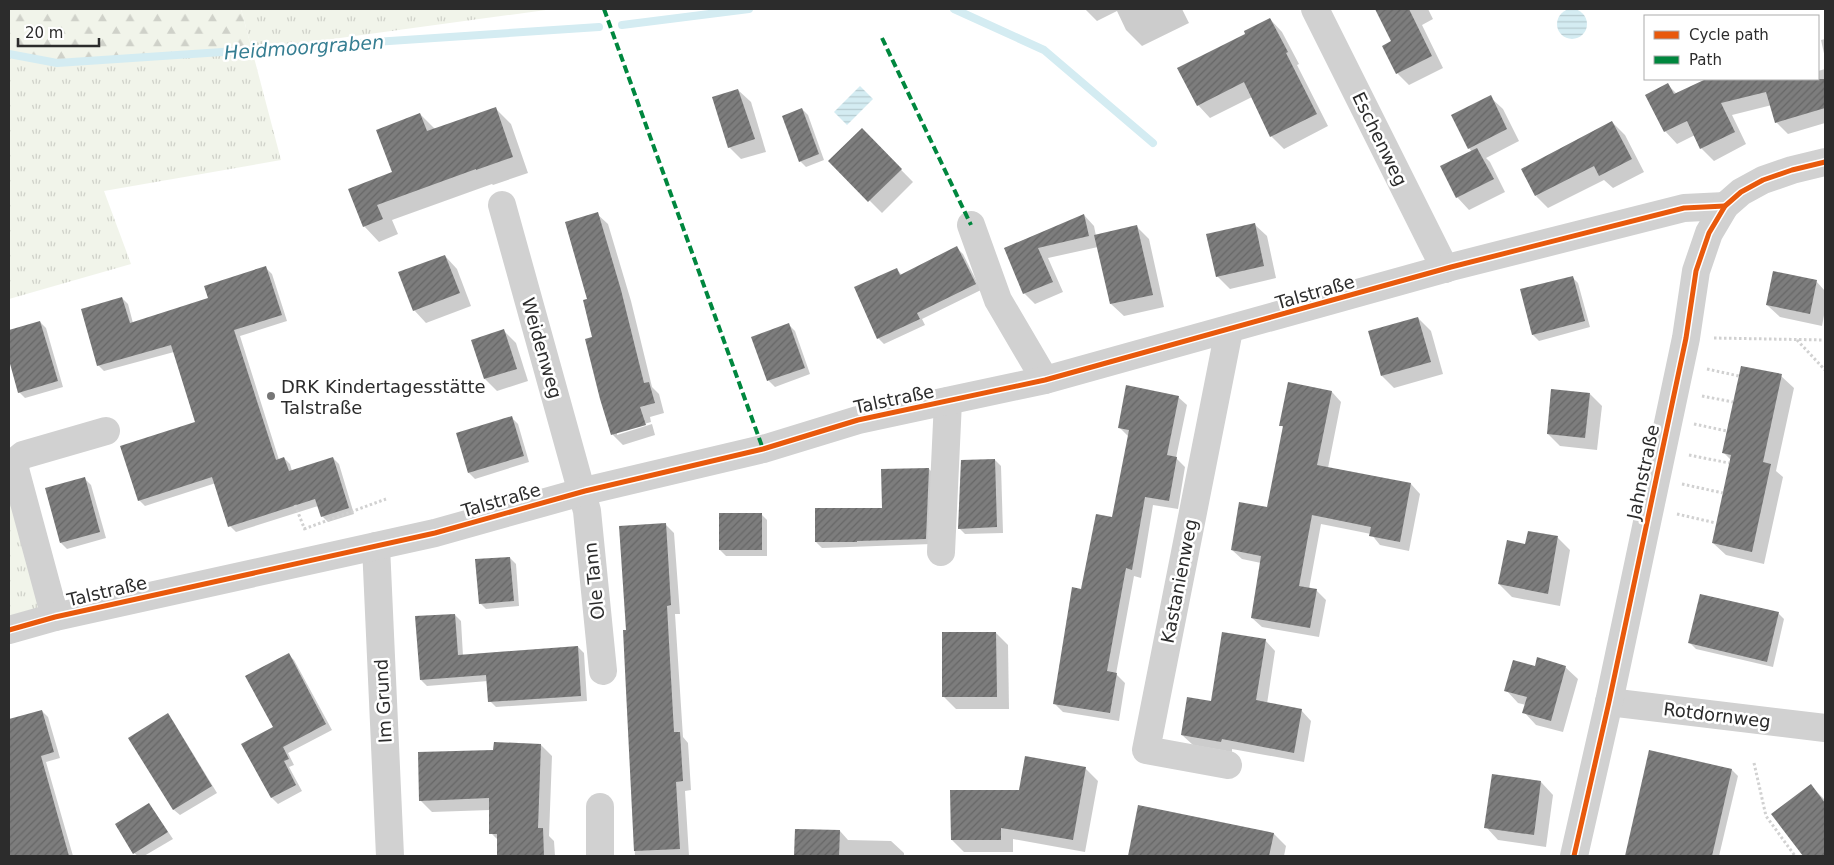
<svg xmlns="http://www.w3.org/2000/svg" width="1834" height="865" viewBox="0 0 1834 865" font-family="'DejaVu Sans',sans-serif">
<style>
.grass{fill:url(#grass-tufts)}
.forest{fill:url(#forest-firs)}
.water{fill:url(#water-rules)}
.shadow{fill:#0003}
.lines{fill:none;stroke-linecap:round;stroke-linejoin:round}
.stream{stroke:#d4ecf2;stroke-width:8}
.building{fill:url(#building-hatch)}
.path{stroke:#d1d1d1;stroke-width:3;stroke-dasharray:2.5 2.5;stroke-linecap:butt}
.minor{stroke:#d1d1d1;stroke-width:28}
.quiet{stroke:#00873e;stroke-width:4;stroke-dasharray:8 4;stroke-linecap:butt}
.cycleway-casing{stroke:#fff;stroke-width:8}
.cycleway{stroke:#e8590c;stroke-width:5}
.poi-dot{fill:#767676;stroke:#fff;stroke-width:2}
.labels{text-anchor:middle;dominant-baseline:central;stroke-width:5;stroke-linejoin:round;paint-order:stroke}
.street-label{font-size:18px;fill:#2c2c2c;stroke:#fff}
.poi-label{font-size:18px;fill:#2c2c2c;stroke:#fff;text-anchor:start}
.water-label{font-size:19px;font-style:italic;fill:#367e92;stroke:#fff}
</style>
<defs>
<pattern id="grass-tufts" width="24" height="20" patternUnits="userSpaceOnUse" patternTransform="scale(1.25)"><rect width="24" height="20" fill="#f1f4ea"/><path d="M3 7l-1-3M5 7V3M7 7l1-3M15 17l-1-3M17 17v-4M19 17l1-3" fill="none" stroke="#cfd1c9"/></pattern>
<pattern id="forest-firs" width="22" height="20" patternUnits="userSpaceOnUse" patternTransform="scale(1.25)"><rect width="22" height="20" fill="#f1f4ea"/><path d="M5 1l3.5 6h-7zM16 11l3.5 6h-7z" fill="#cfd1c9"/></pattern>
<pattern id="water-rules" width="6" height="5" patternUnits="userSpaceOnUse" patternTransform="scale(1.25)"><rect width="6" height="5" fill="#d4ecf2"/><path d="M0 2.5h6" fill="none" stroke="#b6cbd0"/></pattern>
<pattern id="building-hatch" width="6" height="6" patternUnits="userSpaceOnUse" patternTransform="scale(1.25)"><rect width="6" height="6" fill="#7d7d7d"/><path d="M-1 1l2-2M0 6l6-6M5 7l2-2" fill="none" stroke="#676767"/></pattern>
</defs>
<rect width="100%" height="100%" fill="#fff"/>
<g class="grass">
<path d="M241,9H553L252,50L281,160L104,191L131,264L9,299V59L252,50Z"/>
<path d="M9,469L51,616L9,627Z"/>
</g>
<path class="forest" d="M9,9H241L252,50L57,63H9Z"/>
<g class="water">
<circle cx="1572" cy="24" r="15"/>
<path d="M860,86L873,99L847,125L834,112Z"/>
</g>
<g class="shadow">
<path d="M1085,9H1182L1189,23L1142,46L1126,30L1117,11L1097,21Z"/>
<path d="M1376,9H1428L1433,19L1422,25L1443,68L1409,85L1397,73L1393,42Z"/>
<path d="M1270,19L1282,32L1299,64L1297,65L1328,126L1284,149L1271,136L1252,97L1210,118L1198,105L1247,35Z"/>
<path d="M1825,39V58L1821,40Z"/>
<path d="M1825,69V123L1788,134L1776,122L1772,105L1732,115L1746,144L1714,161L1701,148L1695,135L1677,144L1665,131L1668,85L1677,94L1709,79H1768L1770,85L1791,79H1818V71Z"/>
<path d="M738,90L751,102L766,152L741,159L729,147Z"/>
<path d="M1490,97L1503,109L1519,141L1486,158L1490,162L1505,192L1469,210L1457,197L1472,152L1469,148Z"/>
<path d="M495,108L511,124L528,173L493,185L492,184L392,220L398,234L379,242L364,226L393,172L420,114L435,129Z"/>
<path d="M802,109L808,115L824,160L806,167L800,161Z"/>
<path d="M1612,122L1625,135L1644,172L1613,188L1604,180L1548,208L1536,196Z"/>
<path d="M862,130L913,182L882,213L830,161Z"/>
<path d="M597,214L608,224L631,301L652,387L659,394L664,413L650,417L651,422L617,432V435L652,424L655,435L623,445L613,435L601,399L588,300Z"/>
<path d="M1084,215L1094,226L1096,236L1137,227L1149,239L1164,307L1124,316L1111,304L1098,247L1048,258L1063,292L1035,304L1024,293L1005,248Z"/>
<path d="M1254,224L1267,236L1276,278L1230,289L1217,276Z"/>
<path d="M957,248L963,254L981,290L922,319L925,325L884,344L878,338L897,270L902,275Z"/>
<path d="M445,256L457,269L471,306L426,323L414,310Z"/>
<path d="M266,268L272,274L287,321L240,336L279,460L284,458L290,464L292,471L333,458L339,464L354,514L328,522L322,516L318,506L236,532L230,526L216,483L145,506L139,500L197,422L174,352L104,371L98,365L122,298L128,304L133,323L210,299Z"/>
<path d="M1572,277L1578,283L1590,327L1539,341L1533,335Z"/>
<path d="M1816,281L1825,291V310L1822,326L1780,317L1767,305Z"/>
<path d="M1418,318L1431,331L1443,374L1394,388L1382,376Z"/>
<path d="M40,322L46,328L63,387L25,398L19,392L9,355V332Z"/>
<path d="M789,325L795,331L810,374L775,387L769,381L753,338Z"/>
<path d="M504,331L516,343L528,381L497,391L485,379Z"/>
<path d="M1781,376L1794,388L1776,471L1783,477L1764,564L1726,555L1713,543L1731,460L1724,453Z"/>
<path d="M1332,392L1341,402L1328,468L1411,484L1420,494L1409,551L1380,545L1371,534L1321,524L1309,589L1316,590L1326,600L1319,637L1262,627L1252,618L1261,563L1242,559L1232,550L1268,508L1284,428L1281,425Z"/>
<path d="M1590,394L1602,406L1597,450L1560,446L1548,434Z"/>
<path d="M1178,397L1187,405L1176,458L1185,467L1178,509L1153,505L1141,578L1134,576L1116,674L1125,683L1119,721L1063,712L1054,703L1082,590L1113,519L1129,437L1119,427Z"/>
<path d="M512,418L518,424L529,462L475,479L469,473Z"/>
<path d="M995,460L1001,466L1003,533L965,534L959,528Z"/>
<path d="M929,469L935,475L932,544L822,548L816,542L884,509Z"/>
<path d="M85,479L91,485L106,538L67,549L61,543Z"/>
<path d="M761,514L767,520V556H726L720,550Z"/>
<path d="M665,524L674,533L680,614H675L683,737L688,743L691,790L685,791L689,856H635L625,631H628Z"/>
<path d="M1529,532L1558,538L1570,550L1560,606L1512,597L1499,584L1526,546Z"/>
<path d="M510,558L516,564L519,606L486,609L480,603Z"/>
<path d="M1778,613L1784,619L1773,667L1696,649L1690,643Z"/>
<path d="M455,615L461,621L463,656L578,647L584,653L587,701L496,707L490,701L488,681L427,686L421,680Z"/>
<path d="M996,633L1008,645L1009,709H956L944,697Z"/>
<path d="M1265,640L1275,651L1267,704L1301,710L1311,721L1304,762L1232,749V752L1193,745L1182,735Z"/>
<path d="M288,654L294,660L332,730L288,753L294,765L289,767L302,791L278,804L272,798L243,744L274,728Z"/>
<path d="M1535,667H1565L1578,679L1563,732L1536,725L1524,712L1526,705L1518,703L1506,690Z"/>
<path d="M42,711L48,717L60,758L46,762L73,856H9V838L17,836L9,805V721Z"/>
<path d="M167,715L173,721L217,793L180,815L174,810L130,738Z"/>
<path d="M541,745L552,756L549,836L554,841L555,856H498V840L491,833L490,810L432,812L420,800L495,752Z"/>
<path d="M1650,751L1732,770L1738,776L1719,856H1626Z"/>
<path d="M1085,768L1098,781L1085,852L1013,839V852H964L952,840L1020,791Z"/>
<path d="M1541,782L1553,795L1546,847L1498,840L1486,827Z"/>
<path d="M1810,785L1825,800V856H1804L1772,814Z"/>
<path d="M148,805L154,811L173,839L144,856H138L134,853Z"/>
<path d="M796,830L840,831L848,840L891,841L904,853V856H796Z"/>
<path d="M1274,834L1286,846L1284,856H1132L1130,854Z"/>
</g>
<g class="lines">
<g class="stream">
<path d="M954,9L1044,50L1153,143"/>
<path d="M622,25L749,9"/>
<path d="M9,54L57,63L599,27"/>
</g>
</g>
<g class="building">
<path d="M1375,9H1409L1432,56L1396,74L1382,46L1391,41Z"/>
<path d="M1270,18L1288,52L1286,53L1317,114L1270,137L1244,82L1197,106L1177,68L1245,34L1244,31Z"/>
<path d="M1706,79H1825V108L1775,123L1766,92L1721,103L1735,132L1700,149L1687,121L1664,132L1645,95L1668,83L1674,94Z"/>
<path d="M738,89L755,139L728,148L712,97Z"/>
<path d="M1491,95L1507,129L1468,149L1451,115Z"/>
<path d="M496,107L513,157L476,170V169L377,205L383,219L363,227L348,189L392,172L376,130L420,113L427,131Z"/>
<path d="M802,108L819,154L799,162L782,116Z"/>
<path d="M1612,121L1632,159L1599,176L1594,166L1535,196L1521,169Z"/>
<path d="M862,128L902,169L868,202L828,161Z"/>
<path d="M1477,148L1494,179L1456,198L1440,166Z"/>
<path d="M598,212L621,290L644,383L649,382L655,403L640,407L646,425L611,435L600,399L585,339L592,337L583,300L587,299L565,222Z"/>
<path d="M1084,214L1089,236L1038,248L1053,282L1023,294L1004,248Z"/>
<path d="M1255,223L1264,266L1216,277L1206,234Z"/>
<path d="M1137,225L1153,295L1110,304L1094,235Z"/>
<path d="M957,246L976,284L917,313L920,319L877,339L854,287L897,268L900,275Z"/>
<path d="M445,255L460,293L413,311L398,272Z"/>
<path d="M266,266L282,315L234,330L276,460L284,457L289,471L333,457L349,508L321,517L315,499L228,527L212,477L138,501L120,446L195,422L171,345L97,366L81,309L122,297L130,323L208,298L204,286Z"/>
<path d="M1773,271L1817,280L1810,314L1766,305Z"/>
<path d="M1573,276L1585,321L1532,335L1520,289Z"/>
<path d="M1418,317L1431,362L1381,376L1368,331Z"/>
<path d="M40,321L58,381L18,393L9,360V330Z"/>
<path d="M789,323L805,368L767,381L751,337Z"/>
<path d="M504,329L517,369L484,379L471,340Z"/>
<path d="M1741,366L1782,374L1763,462L1771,464L1752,552L1712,543L1731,455L1722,453Z"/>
<path d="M1288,382L1332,391L1317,465L1411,483L1400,542L1369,536L1371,527L1312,515L1299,586L1317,589L1310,628L1251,618L1261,556L1231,550L1239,502L1267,507L1283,426H1279Z"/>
<path d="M1126,385L1179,396L1167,455L1177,457L1169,501L1145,497L1132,570L1126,568L1107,671L1117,673L1110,713L1053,704L1072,587L1081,589L1096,514L1112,517L1129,430L1118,428Z"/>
<path d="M1551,389L1590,393L1585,438L1547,434Z"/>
<path d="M512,416L524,456L468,473L456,433Z"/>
<path d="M995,459L997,527L958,529L961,460Z"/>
<path d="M929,468L926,539L857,541V542H815V508H882L881,469Z"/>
<path d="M85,477L100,532L60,543L45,488Z"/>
<rect x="719" y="513" width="43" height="37"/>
<path d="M666,523L671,605L667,606L674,732H680L683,781L676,782L680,849L634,851L623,630H626L619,526Z"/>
<path d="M1528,531L1558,536L1548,594L1498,584L1507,540L1525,544Z"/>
<path d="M510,557L514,601L479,604L475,559Z"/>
<path d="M1700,594L1779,612L1767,662L1688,643Z"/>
<path d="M455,614L458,655L578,646L581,696L488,702L486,675L420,680L415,616Z"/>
<path d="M942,632H996L997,697H942Z"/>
<path d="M1222,632L1266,639L1256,700L1302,709L1294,753L1222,739L1221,742L1181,735L1187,697L1211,701Z"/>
<path d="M289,653L326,724L283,747L289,759L284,761L296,785L271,798L241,744L273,727L245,676Z"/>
<path d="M1537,657L1566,666L1551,721L1522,713L1527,697L1504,691L1513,660L1535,666Z"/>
<path d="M42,710L54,752L41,756L69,856H9V719Z"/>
<path d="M168,713L212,786L173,810L128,738Z"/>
<path d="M494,742L541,744L538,828H543L544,856H497V834H489V798L419,801L418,752L493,750Z"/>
<path d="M1649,750L1732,769L1712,856H1625Z"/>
<path d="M1025,756L1086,767L1073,840L1001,828V840H951L950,790H1019Z"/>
<path d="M1492,774L1541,781L1534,835L1484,828Z"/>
<path d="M1811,784L1825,803V856H1803L1771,814Z"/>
<path d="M149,803L168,832L133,854L115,824Z"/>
<path d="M1138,805L1274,833L1269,856H1128Z"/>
<path d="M795,829L840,830L839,856H794Z"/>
</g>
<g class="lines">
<g class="path">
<path d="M1714,338L1825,340"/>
<path d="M1797,340L1825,370"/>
<path d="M1707,369L1739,376"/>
<path d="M1702,396L1733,402"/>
<path d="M1694,424L1727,431"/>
<path d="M1689,455L1729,463"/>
<path d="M1682,484L1723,493"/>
<path d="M295,505L305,530"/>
<path d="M1677,514L1716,523"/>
<path d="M304,529L386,499"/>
<path d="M1754,763L1766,816L1795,856"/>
</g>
<g class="minor">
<path d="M1315,9L1445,269"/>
<path d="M502,205L587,511L603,671"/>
<path d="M971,225L998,300L1045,380"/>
<path d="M376,546L390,856"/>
<path d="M941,552L948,401"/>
<path d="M55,617L15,469L17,460L23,455L106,431"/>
<path d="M9,630L55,617L435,533L585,491L763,449L858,420L1045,380L1451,267L1684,208L1725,206"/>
<path d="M1609,702L1825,728"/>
<path d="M1228,765L1146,750L1229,330"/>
<path d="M600,807V856"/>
<path d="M1574,856L1609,702L1686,338L1696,271L1709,233L1725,206L1741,192L1763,180L1792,170L1825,162"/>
</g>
<g class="quiet">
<path d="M604,9L763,449"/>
<path d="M882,38L971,225"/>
</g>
<defs>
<g id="cycleway">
<path d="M9,630L55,617L435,533L585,491L763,449L858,420L1045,380L1451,267L1684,208L1725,206"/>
<path d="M1574,856L1609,702L1686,338L1696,271L1709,233L1725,206L1741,192L1763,180L1792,170L1825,162"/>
</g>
</defs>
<use href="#cycleway" class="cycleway-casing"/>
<use href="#cycleway" class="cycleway"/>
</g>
<circle class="poi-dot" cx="271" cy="396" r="5"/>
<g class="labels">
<g class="street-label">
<text transform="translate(1380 139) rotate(64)">Eschenweg</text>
<text transform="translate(1315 292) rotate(-16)">Talstraße</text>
<text transform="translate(542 348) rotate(74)">Weidenweg</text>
<text transform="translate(894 399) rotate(-12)">Talstraße</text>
<text transform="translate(1643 472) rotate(-78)">Jahnstraße</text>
<text transform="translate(501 500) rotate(-16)">Talstraße</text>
<text transform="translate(594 581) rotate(-96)">Ole Tann</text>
<text transform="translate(1179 581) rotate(-79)">Kastanienweg</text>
<text transform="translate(107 591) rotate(-13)">Talstraße</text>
<text transform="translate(383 701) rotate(-93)">Im Grund</text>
<text transform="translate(1717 715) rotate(7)">Rotdornweg</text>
</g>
<g class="poi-label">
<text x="281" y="386">DRK Kindertagesstätte<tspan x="281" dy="21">Talstraße</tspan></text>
</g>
<g class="water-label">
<text transform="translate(304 47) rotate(-4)">Heidmoorgraben</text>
</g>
</g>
<rect width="1834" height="865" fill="none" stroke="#2c2c2c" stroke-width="20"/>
<rect x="1644" y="15" width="175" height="65" fill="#ffffff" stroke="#ababab"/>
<rect x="1654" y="31" width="25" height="8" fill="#e8590c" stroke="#ababab"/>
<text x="1689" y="40" font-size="15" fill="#2c2c2c">Cycle path</text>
<rect x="1654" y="56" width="25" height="8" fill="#00873e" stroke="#ababab"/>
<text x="1689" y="65" font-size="15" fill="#2c2c2c">Path</text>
<path d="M18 38v8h81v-8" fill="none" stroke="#2c2c2c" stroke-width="2.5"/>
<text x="25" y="38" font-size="15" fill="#2c2c2c" stroke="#ffffff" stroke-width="4" paint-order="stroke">20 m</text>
</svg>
